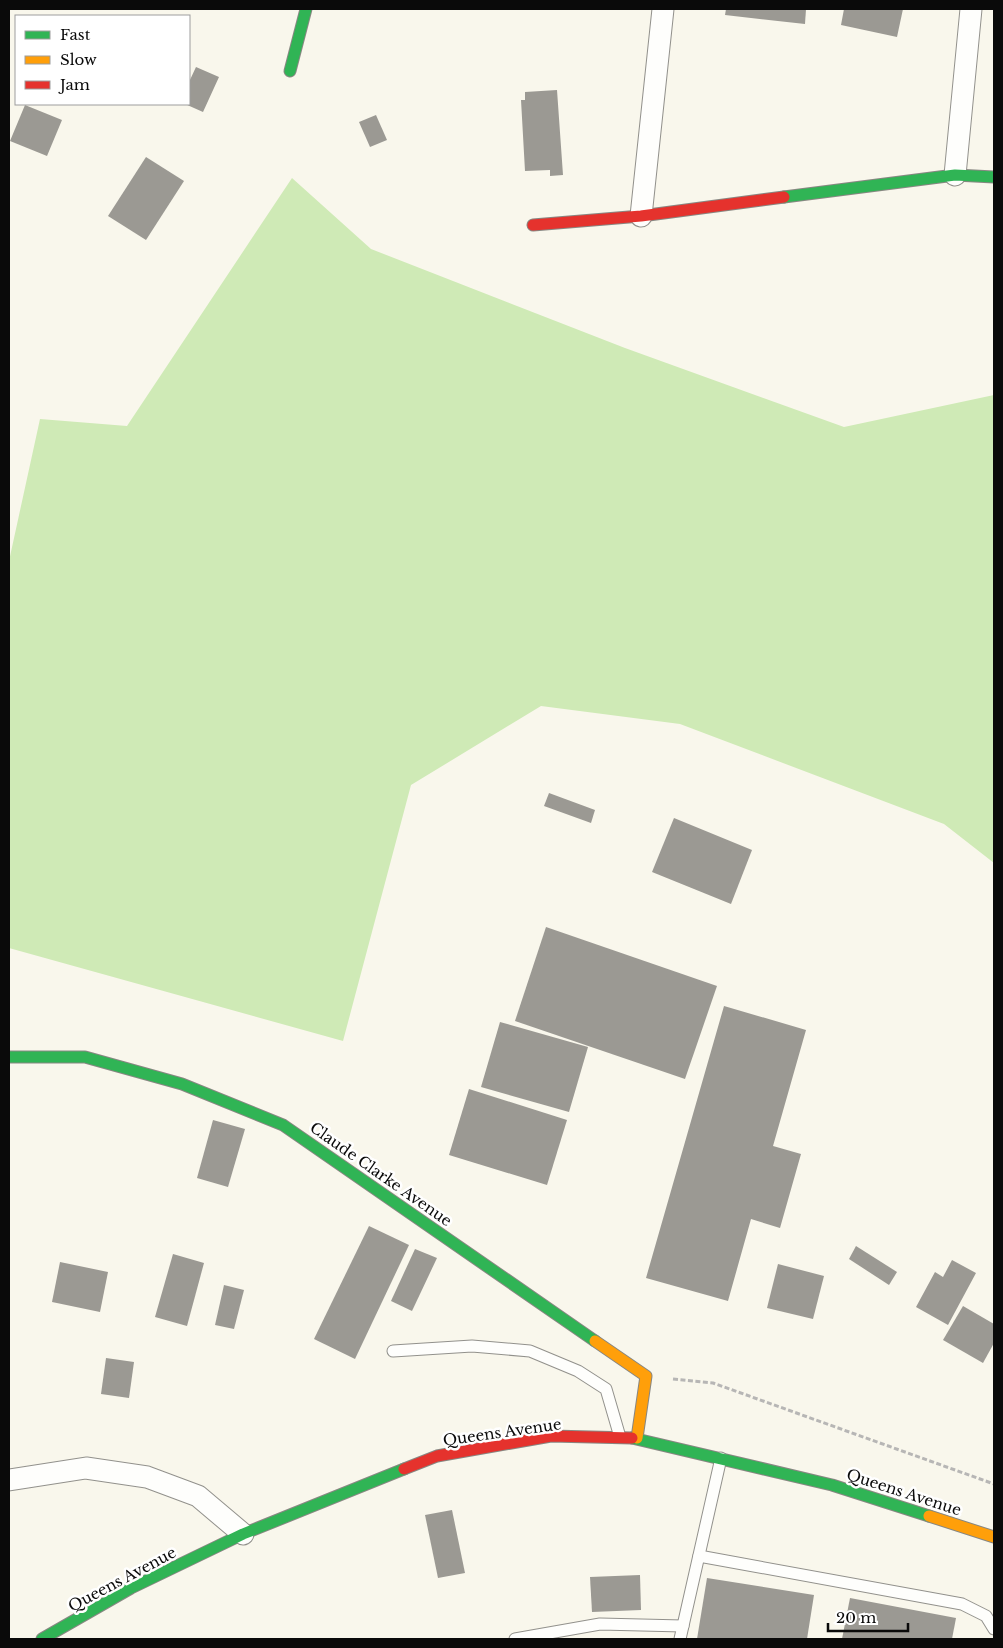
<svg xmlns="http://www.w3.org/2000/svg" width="1003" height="1648" viewBox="0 0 1003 1648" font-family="'Libre Baskerville',serif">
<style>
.forest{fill:#cfeab6}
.building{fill:#9b9993}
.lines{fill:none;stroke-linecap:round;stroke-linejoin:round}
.lane-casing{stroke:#92918c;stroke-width:13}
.street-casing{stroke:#92918c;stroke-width:23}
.fast-casing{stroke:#888782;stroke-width:13}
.slow-casing{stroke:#888782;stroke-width:13}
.jam-casing{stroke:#888782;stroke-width:13}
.path{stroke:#b7b6b5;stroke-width:3;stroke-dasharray:5 2.5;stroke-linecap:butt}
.lane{stroke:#fefefc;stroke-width:11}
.street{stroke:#fefefc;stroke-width:21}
.fast{stroke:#30b455;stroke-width:11}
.slow{stroke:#ff9f0a;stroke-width:11}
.jam{stroke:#e5322d;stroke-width:11}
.labels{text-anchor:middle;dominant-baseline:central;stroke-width:5;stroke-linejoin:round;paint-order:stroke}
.street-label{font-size:15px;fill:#0a0a0a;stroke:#fff}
</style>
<rect width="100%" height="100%" fill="#f9f7ec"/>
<path class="forest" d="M292,178L371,249L625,348L844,427L994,395V863L944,824L680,724L541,706L411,785L343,1041L9,948V561L40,419L127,426Z"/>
<g class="building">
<path d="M726,9H806L805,24L725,15Z"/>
<path d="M844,9H903L897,37L841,25Z"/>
<path d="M196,67L219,77L203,112L185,104H189V82Z"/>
<path d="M557,90L563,175L550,176V170L525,171L521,100H525V92Z"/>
<path d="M25,105L62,120L47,156L10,141Z"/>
<path d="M376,115L387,140L370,147L359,122Z"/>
<path d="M146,157L184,181L146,240L108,216Z"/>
<path d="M549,793L595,810L591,823L544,806Z"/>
<path d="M674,818L752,850L731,904L652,872Z"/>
<path d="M546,927L717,986L685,1079L515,1021Z"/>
<path d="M724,1006L806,1030L773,1146L801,1154L780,1228L751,1219L728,1301L646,1278Z"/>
<path d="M500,1022L588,1047L569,1112L481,1087Z"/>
<path d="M469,1089L567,1120L547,1185L449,1155Z"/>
<path d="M213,1120L245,1129L228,1187L197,1178Z"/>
<path d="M369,1226L409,1245L355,1359L314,1339Z"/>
<path d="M856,1246L897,1272L889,1285L849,1259Z"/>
<path d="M415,1249L437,1258L412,1311L391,1301Z"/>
<path d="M173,1254L204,1263L187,1326L155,1317Z"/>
<path d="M952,1260L976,1273L948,1325L916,1307L935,1272L943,1277Z"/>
<path d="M60,1262L108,1272L100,1312L52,1302Z"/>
<path d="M778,1264L824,1276L813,1319L767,1308Z"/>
<path d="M224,1285L244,1290L234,1329L215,1325Z"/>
<path d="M963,1306L994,1324V1343L983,1363L943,1340Z"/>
<path d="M106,1358L134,1362L129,1398L101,1394Z"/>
<path d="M452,1510L465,1573L438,1578L425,1515Z"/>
<path d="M640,1575L641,1610L592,1612L590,1577Z"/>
<path d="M707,1578L814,1595L807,1639H697Z"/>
<path d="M850,1598L956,1618L952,1639H842Z"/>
</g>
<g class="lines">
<defs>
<g id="lane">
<path d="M393,1351L472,1346L530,1351L578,1371L606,1389L620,1437"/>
<path d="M699,1556L962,1604L986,1616L994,1629"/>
<path d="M515,1639L600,1624L683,1626"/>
<path d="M680,1639L721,1458"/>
</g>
<g id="street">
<path d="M955,175L971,9"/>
<path d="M641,216L663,9"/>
<path d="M9,1480L86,1468L147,1477L198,1496L243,1534"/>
</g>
<g id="fast">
<path d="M290,71L306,9"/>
<path d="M784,197L955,175L994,177"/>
<path d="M9,1057H85L182,1084L283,1125L595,1341"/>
<path d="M632,1438L832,1485L929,1516"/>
<path d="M42,1639L131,1588L243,1534L404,1469"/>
</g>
<g id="slow">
<path d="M595,1341L646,1376L637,1438"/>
<path d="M929,1516L994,1537"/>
</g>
<g id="jam">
<path d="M533,225L641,216L784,197"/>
<path d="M404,1469L437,1456L551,1436L632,1438"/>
</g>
</defs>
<use href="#lane" class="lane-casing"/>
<use href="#street" class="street-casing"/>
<use href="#fast" class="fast-casing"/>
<use href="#slow" class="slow-casing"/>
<use href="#jam" class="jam-casing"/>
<path class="path" d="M673,1379L713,1383L994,1484"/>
<use href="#lane" class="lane"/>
<use href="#street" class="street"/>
<use href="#fast" class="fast"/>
<use href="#slow" class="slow"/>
<use href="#jam" class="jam"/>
</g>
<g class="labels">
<g class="street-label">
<text transform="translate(381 1174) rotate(35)">Claude Clarke Avenue</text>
<text transform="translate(502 1432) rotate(-8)">Queens Avenue</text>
<text transform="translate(904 1492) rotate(18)">Queens Avenue</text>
<text transform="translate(122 1579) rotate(-28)">Queens Avenue</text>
</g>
</g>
<rect width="1003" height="1648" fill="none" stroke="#0a0a0a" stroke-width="20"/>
<rect x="15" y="15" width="175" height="90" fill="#ffffff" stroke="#9d9d9d"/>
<rect x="25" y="31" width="25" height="8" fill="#30b455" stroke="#9d9d9d"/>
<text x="60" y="40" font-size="15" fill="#0a0a0a">Fast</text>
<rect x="25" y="56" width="25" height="8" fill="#ff9f0a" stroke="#9d9d9d"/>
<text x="60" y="65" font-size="15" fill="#0a0a0a">Slow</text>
<rect x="25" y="81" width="25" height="8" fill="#e5322d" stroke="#9d9d9d"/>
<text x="60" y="90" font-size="15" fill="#0a0a0a">Jam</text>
<path d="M828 1623v8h80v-8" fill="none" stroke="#0a0a0a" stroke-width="2.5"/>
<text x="836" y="1623" font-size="15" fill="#0a0a0a" stroke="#ffffff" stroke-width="4" paint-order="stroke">20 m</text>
</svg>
